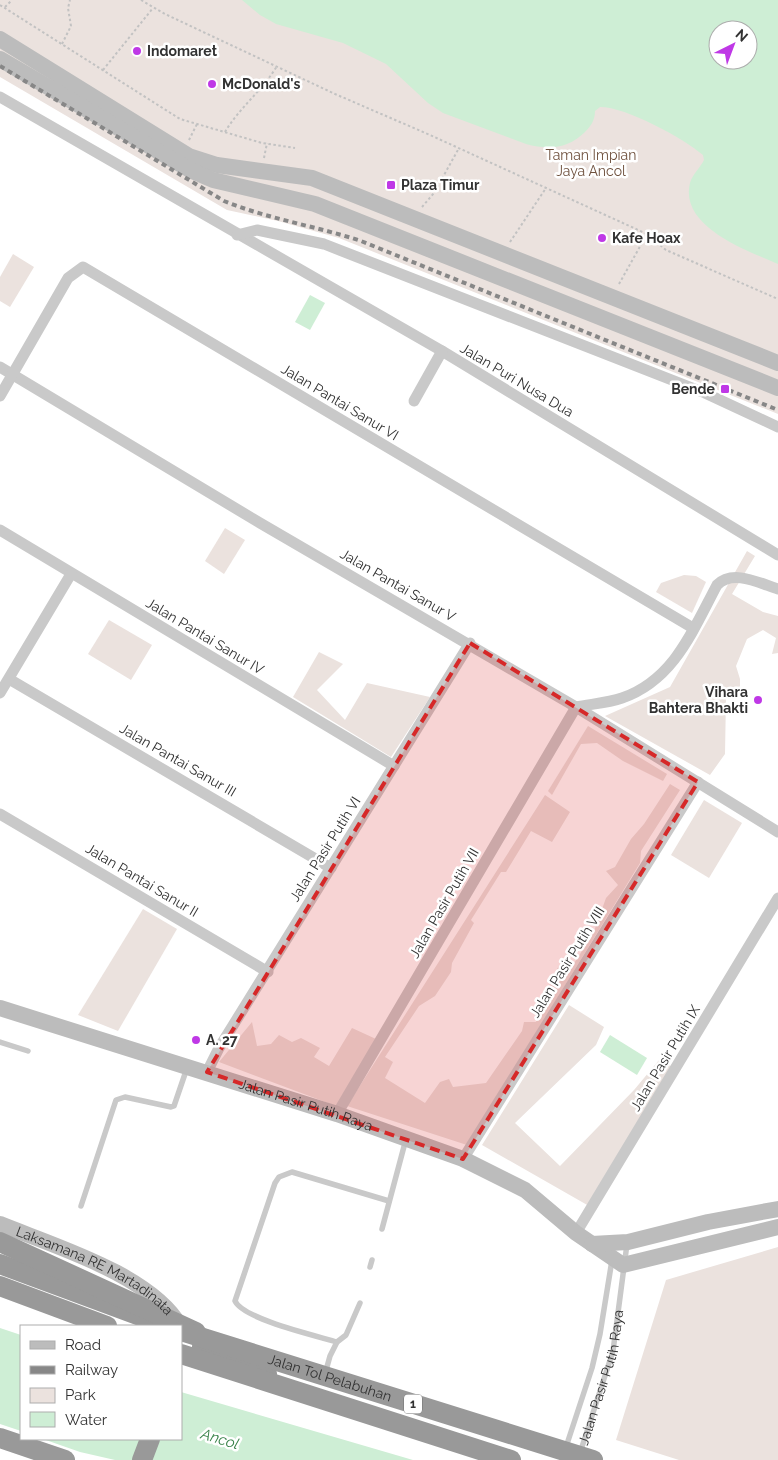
<svg xmlns="http://www.w3.org/2000/svg" width="778" height="1460" viewBox="0 0 778 1460" font-family="Raleway,sans-serif">
<style>
.green{fill:#ebe2de;fill-rule:evenodd}
.water{fill:#ceeed5;fill-rule:evenodd}
.lines{fill:none;stroke-linecap:round;stroke-linejoin:round}
.path{stroke:#c2c2c2;stroke-width:2;stroke-dasharray:2.5 2.5;stroke-linecap:butt}
.lane{stroke:#c9c9c9;stroke-width:5.5}
.street{stroke:#c9c9c9;stroke-width:11}
.secondary{stroke:#bcbcbc;stroke-width:16}
.highway{stroke:#999;stroke-width:20}
.rail{stroke:#878787;stroke-width:4;stroke-dasharray:5 4;stroke-linecap:butt}
.highway-bridge{stroke:#999;stroke-width:20}
.marked{fill:#d62828;fill-opacity:0.2;stroke:#d62828;stroke-width:4;stroke-dasharray:10 6;stroke-linejoin:round}
.poi-dot{fill:#bf38e6;stroke:#fff;stroke-width:2}
.labels{text-anchor:middle;dominant-baseline:central;stroke-width:5;stroke-linejoin:round;paint-order:stroke}
.shield{fill:#fff;stroke:#707070;stroke-width:1}
.shield-label{font-size:12px;font-weight:bold;fill:#323232}
.poi-label{font-size:14px;font-weight:bold;fill:#323232;stroke:#fff;text-anchor:start}
.park-label{font-size:14px;fill:#6f513e;stroke:#fff}
.street-label{font-size:14px;fill:#323232;stroke:#fff}
.water-label{font-size:15px;font-style:italic;fill:#388249;stroke:#fff}
</style>
<rect width="100%" height="100%" fill="#fff"/>
<g class="green">
<path d="M0,0H778V414L339,238L278,221L227,210L0,77ZM718,30H748V60H718Z"/>
<path d="M13,254L34,267L10,307L0,301V277Z"/>
<path d="M225,528L245,540L224,574L205,561Z"/>
<path d="M747,551L755,556L732,594L763,612L778,616V653L772,654L776,638L763,630L747,639L736,666L740,679V689L726,697L725,754L710,775L605,716L670,687Z"/>
<path d="M684,575L696,576L706,582L692,613L656,592L661,583Z"/>
<path d="M109,620L152,645L131,680L88,654Z"/>
<path d="M319,652L343,664L317,690L345,720L367,683L430,697L391,757L293,697Z"/>
<path d="M588,726L667,774L663,781L623,761L597,743L581,744L552,795L548,791Z"/>
<path d="M670,784L680,790L641,851L640,863L467,1145L347,1106L545,795L570,812L552,842L531,831L506,872H501L471,920L474,923L452,963L451,972L435,996L419,1006L385,1057L393,1062L385,1078L425,1103L440,1082L449,1079L453,1087L486,1083L522,1031L524,1022H536L552,978L560,964L573,965L593,934L606,898L618,885L606,871L615,867L631,839L644,824Z"/>
<path d="M704,800L742,823L709,878L671,855Z"/>
<path d="M143,909L177,929L118,1031L78,1015Z"/>
<path d="M569,1005L604,1027L596,1045L515,1123L560,1166L634,1090L659,1060L673,1067L596,1210L482,1145Z"/>
<path d="M252,1022L257,1046L271,1044L279,1035L292,1042L301,1038L320,1048L314,1057L329,1066L352,1028L376,1039L336,1106L219,1062Z"/>
<path d="M778,1247V1460H679L616,1440L666,1280Z"/>
</g>
<g class="water">
<path d="M242,0H778V264C748,251 679,227 690,183C692,175 700,168 704,160L703,155C683,138 626,107 600,107L595,111C595,120 591,126 585,132C568,149 548,150 526,144L443,113L428,103L386,64L343,43L276,24L260,15ZM718,30H748V60H718Z"/>
<path d="M310,295L325,303L310,330L295,322Z"/>
<path d="M610,1035L647,1058L637,1075L600,1052Z"/>
<path d="M0,1328L21,1335V1431L0,1424Z"/>
<path d="M181,1392L413,1460H115L80,1452L43,1439H181Z"/>
</g>
<g class="lines">
<g class="path">
<path d="M141,0L165,14L335,94L430,135L647,234L666,250L778,299"/>
<path d="M0,5L180,119L262,143L295,148"/>
<path d="M5,7L12,0"/>
<path d="M62,44L71,26L68,8L70,0"/>
<path d="M103,70L153,8"/>
<path d="M225,132C239,108 262,91 277,66"/>
<path d="M189,140L197,124"/>
<path d="M264,158L267,143"/>
<path d="M422,207L434,193L459,148"/>
<path d="M510,242L546,188"/>
<path d="M619,284L647,234"/>
</g>
<g class="lane">
<path d="M0,1042L28,1051"/>
<path d="M81,1206L116,1100L125,1097L171,1107L174,1106L187,1068"/>
<path d="M382,1229L406,1139"/>
<path d="M370,1267L372,1260"/>
<path d="M337,1342C317,1336 243,1319 235,1301L275,1183L279,1177L292,1172L389,1201"/>
<path d="M325,1374L330,1356L337,1342L346,1335L360,1303"/>
<path d="M566,1447L592,1368L600,1334L612,1260"/>
<path id="s1" d="M580,1453L613,1351L627,1244"/>
</g>
<g class="street">
<path d="M0,97L442,351L778,555"/>
<path d="M237,235L257,230L324,244L705,393L778,427"/>
<path d="M0,367L260,523L576,707L778,832"/>
<path d="M0,396L68,278L83,267L693,628"/>
<path d="M414,401L442,351"/>
<path d="M0,530L394,766"/>
<path d="M9,679L331,868"/>
<path d="M0,693L71,574"/>
<path d="M0,814L268,972"/>
<path d="M207,1072L219,1048L470,643"/>
<path d="M337,1114L576,707C591,704 608,703 622,698C674,680 693,630 717,585C733,569 759,583 778,589"/>
<path d="M463,1159L698,782"/>
<path d="M576,1233L778,898"/>
</g>
<g class="secondary">
<path d="M0,39L189,156L217,165L312,178L778,363"/>
<path d="M0,59L192,171L213,180L315,204L778,388"/>
<path id="s2" d="M0,1008L337,1114L463,1159L525,1190L576,1233L623,1265L778,1227"/>
<path id="s3" d="M0,1224C54,1246 151,1275 180,1326"/>
<path d="M592,1244L628,1242L708,1222L778,1209"/>
</g>
<g class="highway">
<path d="M0,1264L167,1326"/>
<path d="M0,1286L107,1326"/>
<path d="M202,1347L267,1374"/>
<path d="M0,1438L65,1460"/>
<path d="M142,1460L150,1439"/>
</g>
<path class="rail" d="M0,66L224,201C268,219 316,226 361,241L778,410"/>
<g class="highway-bridge">
<path d="M0,1242L196,1332"/>
<path id="s4" d="M181,1331L593,1460"/>
<path d="M181,1354L511,1460"/>
</g>
</g>
<path class="marked" d="M470,643L698,782L463,1159L207,1072Z"/>
<g class="poi-dot">
<circle cx="137" cy="51" r="5"/>
<circle cx="212" cy="84" r="5"/>
<rect x="386" y="180" width="10" height="10" rx="2.5"/>
<circle cx="602" cy="238" r="5"/>
<rect x="720" y="384" width="10" height="10" rx="2.5"/>
<circle cx="758" cy="700" r="5"/>
<circle cx="196" cy="1040" r="5"/>
</g>
<g class="labels">
<rect class="shield" x="404" y="1394.5" width="18" height="19" rx="4"/>
<g class="shield-label">
<text x="413" y="1404">1</text>
</g>
<g class="poi-label">
<text x="147" y="51">Indomaret</text>
<text x="222" y="84">McDonald's</text>
<text x="401" y="185">Plaza Timur</text>
<text x="612" y="238">Kafe Hoax</text>
<text x="715" y="389" text-anchor="end">Bende</text>
<text x="748" y="692" text-anchor="end">Vihara<tspan x="748" dy="16">Bahtera Bhakti</tspan></text>
<text x="206" y="1040">A. 27</text>
</g>
<g class="park-label">
<text x="591" y="155">Taman Impian<tspan x="591" dy="16">Jaya Ancol</tspan></text>
</g>
<g class="street-label">
<text transform="translate(517 380) rotate(31)">Jalan Puri Nusa Dua</text>
<text transform="translate(340 402) rotate(31)">Jalan Pantai Sanur VI</text>
<text transform="translate(398 585) rotate(30)">Jalan Pantai Sanur V</text>
<text transform="translate(205 636) rotate(31)">Jalan Pantai Sanur IV</text>
<text transform="translate(178 760) rotate(30)">Jalan Pantai Sanur III</text>
<text transform="translate(325 849) rotate(-58)">Jalan Pasir Putih VI</text>
<text transform="translate(142 880) rotate(31)">Jalan Pantai Sanur II</text>
<text transform="translate(444 903) rotate(-60)">Jalan Pasir Putih VII</text>
<text transform="translate(567 962) rotate(-58)">Jalan Pasir Putih VIII</text>
<text transform="translate(665 1058) rotate(-59)">Jalan Pasir Putih IX</text>
<text stroke="none"><textPath href="#s2" startOffset="321">Jalan Pasir Putih Raya</textPath></text>
<text stroke="none"><textPath href="#s3" startOffset="106">Laksamana RE Martadinata</textPath></text>
<text stroke="none"><textPath href="#s4" startOffset="156">Jalan Tol Pelabuhan</textPath></text>
<text stroke="none"><textPath href="#s1" startOffset="79">Jalan Pasir Putih Raya</textPath></text>
</g>
<g class="water-label">
<text transform="translate(220 1439) rotate(17)">Ancol</text>
</g>
</g>
<rect x="20" y="1325" width="162" height="115" fill="#ffffff" stroke="#adadad"/>
<rect x="30" y="1341" width="25" height="8" fill="#bcbcbc" stroke="#adadad"/>
<text x="65" y="1350" font-size="15" fill="#323232">Road</text>
<rect x="30" y="1366" width="25" height="8" fill="#878787" stroke="#adadad"/>
<text x="65" y="1375" font-size="15" fill="#323232">Railway</text>
<rect x="30" y="1388" width="25" height="15" fill="#ebe2de" stroke="#adadad"/>
<text x="65" y="1400" font-size="15" fill="#323232">Park</text>
<rect x="30" y="1412" width="25" height="15" fill="#ceeed5" stroke="#adadad"/>
<text x="65" y="1425" font-size="15" fill="#323232">Water</text>
<g transform="translate(733 45) rotate(42)"><circle r="24" fill="#ffffff" stroke="#adadad"/>
<path d="M0-4L9 19L0 12L-9 19Z" fill="#bf38e6"/>
<text y="-8" font-size="14" font-weight="bold" text-anchor="middle" fill="#323232">N</text>
</g>
</svg>
